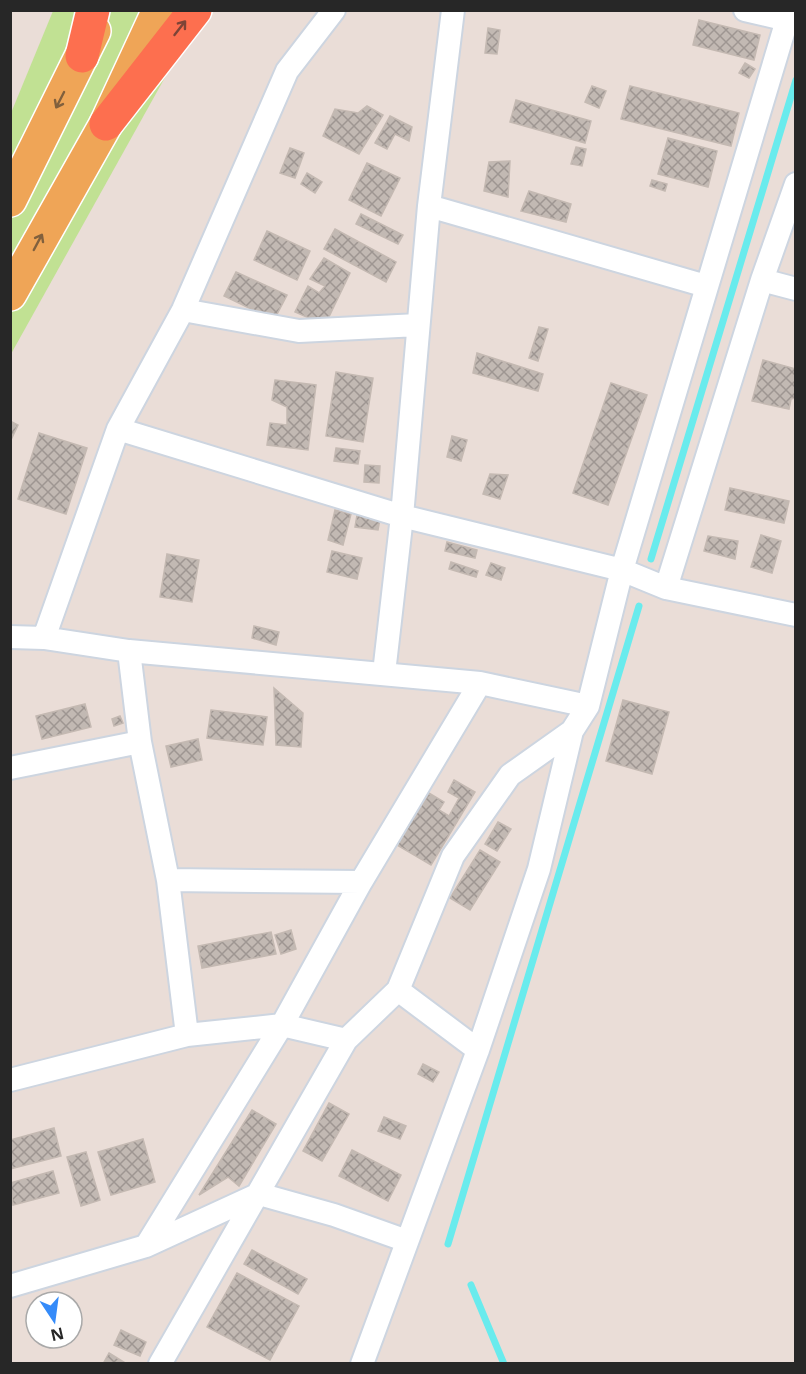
<svg xmlns="http://www.w3.org/2000/svg" width="806" height="1374" viewBox="0 0 806 1374" font-family="'Noto Sans',sans-serif">
<style>
.grass{fill:#c1e193}
.lines{fill:none;stroke-linecap:round;stroke-linejoin:round}
.stream{stroke:#69ebed;stroke-width:7}
.building{fill:url(#building-cross-hatch);stroke:#c4b9b2;stroke-width:1.5}
.street-casing{stroke:#cdd5e0;stroke-width:26}
.primary-casing{stroke:#fff;stroke-width:36}
.highway-casing{stroke:#fff;stroke-width:36}
.street{stroke:#fff;stroke-width:22}
.primary{stroke:#efa557;stroke-width:33}
.highway{stroke:#fd6f4f;stroke-width:33}
.oneway{stroke:#7d4437}
.oneway2{stroke:#81603d}
</style>
<defs>
<pattern id="building-cross-hatch" width="8" height="8" patternUnits="userSpaceOnUse" patternTransform="scale(1.5)"><rect width="8" height="8" fill="#c2b9b3"/><path d="M0 0l8 8M0 8l8-8" fill="none" stroke="#9e9692"/></pattern>
</defs>
<rect width="100%" height="100%" fill="#eaddd7"/>
<!-- grass -->
<path class="grass" d="M53 11H202L11 354V113Z"/>
<g class="lines">
<!-- stream -->
<path class="stream" d="M651 559 796 80
M448 1244 639 606
M471 1285 504 1364"/>
</g>
<!-- building -->
<path class="building" d="M699 20 760 35 754 60 693 45Z
M488 28 500 30 497 54 485 53Z
M745 63 755 69 749 78 739 73Z
M592 86 606 91 599 108 585 102Z
M630 86 739 113 731 146 621 119Z
M516 100 591 121 585 143 510 122Z
M367 106 383 115 359 154 323 136 335 109 358 113Z
M390 116 412 127 409 141 395 134 387 149 375 143Z
M668 138 717 151 708 187 658 174Z
M576 147 586 149 582 166 571 164Z
M290 148 304 153 295 178 280 173Z
M510 161 508 197 484 191 489 162Z
M367 163 400 178 381 216 349 200Z
M307 173 322 182 315 193 301 184Z
M652 180 667 184 665 191 650 186Z
M529 191 571 204 566 222 521 211Z
M361 214 403 235 398 244 356 224Z
M335 229 396 262 386 282 324 249Z
M267 231 310 251 297 280 254 260Z
M324 258 350 273 325 325 295 312 308 286 319 293 325 286 310 279Z
M236 272 287 295 274 320 224 296Z
M539 327 548 329 538 361 529 358Z
M477 353 543 374 538 391 473 373Z
M763 360 796 369V398L791 399 789 409 752 401Z
M336 372 373 378 363 442 326 436Z
M275 380 316 385 308 450 267 445 270 423 287 425V407L272 400Z
M611 383 647 395 608 505 573 493Z
M10 421 18 425 10 442Z
M39 433 87 448 66 514 18 499Z
M452 436 467 440 461 461 447 457Z
M336 448 360 451 358 464 334 461Z
M365 465 380 466 379 483 364 482Z
M490 474 508 475 500 499 483 494Z
M730 488 789 501 784 523 725 510Z
M335 510 351 514 343 545 328 540Z
M357 515 380 519 378 530 355 527Z
M761 535 781 541 772 573 751 567Z
M708 536 738 541 735 559 704 551Z
M447 542 477 550 475 558 445 551Z
M332 551 362 558 357 579 327 572Z
M167 554 199 560 192 602 160 597Z
M451 562 478 571 476 577 449 569Z
M491 563 505 568 501 580 486 575Z
M254 626 279 632 276 645 252 638Z
M274 688 303 713 301 747 276 745Z
M623 700 669 712 652 774 606 761Z
M85 704 91 727 42 739 36 716Z
M211 710 267 717 263 745 207 738Z
M120 716 123 723 114 726 112 719Z
M198 739 202 760 171 767 166 746Z
M454 780 475 792 431 865 397 845 429 793 444 802 439 810 449 816 459 798 448 792Z
M498 822 511 829 497 851 485 844Z
M480 850 500 862 470 910 450 898Z
M291 930 296 949 281 954 275 935Z
M271 932 276 954 202 968 198 946Z
M423 1064 439 1072 433 1082 418 1074Z
M329 1103 349 1114 322 1161 303 1151Z
M252 1110 276 1124 239 1186 228 1177 199 1195Z
M384 1117 406 1126 400 1139 378 1131Z
M54 1128 61 1156 10 1169V1140Z
M143 1139 155 1182 111 1195 98 1152Z
M352 1150 401 1175 388 1201 339 1176Z
M86 1152 100 1200 81 1206 67 1157Z
M53 1171 59 1193 13 1205 10 1183Z
M252 1250 307 1279 298 1294 244 1264Z
M237 1273 299 1306 270 1360 207 1327Z
M121 1330 146 1342 140 1356 114 1345Z
M109 1353 127 1364H103Z"/>
<g class="lines">
<!-- street casing -->
<g class="street-casing">
<path id="street" d="M745 10 796 22
M429 206 706 286
M762 280 796 289
M183 310 299 331 418 325
M118 429 402 516 622 570 666 588 796 615
M666 588 762 280 796 184
M10 637 44 638 129 651 480 683 588 706
M44 638 118 429 183 310 287 71 334 10
M129 651 140 742 168 880 187 1035
M384 673 402 516 429 206 453 10
M10 768 140 742
M168 880 361 882
M398 990 478 1050
M10 1080 187 1035 282 1025 346 1040
M146 1246 282 1025 361 882 480 683
M10 1286 146 1246 259 1194 334 1215 407 1241
M160 1364 346 1040 398 990 453 856 510 775 572 731
M362 1364 478 1050 539 869 572 731 588 706 622 570 790 10"/>
</g>
<!-- primary casing -->
<g class="primary-casing">
<path id="primary" d="M10 200 94 31
M10 294 106 124 159 10"/>
</g>
<!-- highway casing -->
<g class="highway-casing">
<path id="highway" d="M82 56 93 10
M106 124 195 10"/>
</g>
<!-- street -->
<use href="#street" class="street"/>
<!-- primary -->
<use href="#primary" class="primary"/>
<!-- highway -->
<use href="#highway" class="highway"/>
</g>
<!-- one-way arrows -->
<defs><path id="oneway-shaft" d="M-6 0H5M1.5-3L5.5 0L1.5 3" fill="none" stroke-width="1.6" stroke-linecap="round" stroke-linejoin="round" transform="scale(1.5)"/></defs>
<use class="oneway" href="#oneway-shaft" transform="translate(180 28) rotate(-52)"/>
<g class="oneway2">
<use href="#oneway-shaft" transform="translate(60 100) rotate(117)"/>
<use href="#oneway-shaft" transform="translate(38 242) rotate(-62)"/>
</g>
<!-- border -->
<rect width="806" height="1374" fill="none" stroke="#272727" stroke-width="24"/>
<!-- north arrow -->
<g transform="translate(54 1320) rotate(167)"><circle r="28" fill="#ffffff" stroke="#a9a9a9" stroke-width="1.5"/>
<path d="M0-4.5L10 22L0 15L-10 22Z" fill="#358bf9"/>
<text y="-9" font-size="16" font-weight="bold" text-anchor="middle" fill="#272727">N</text>
</g>
</svg>
